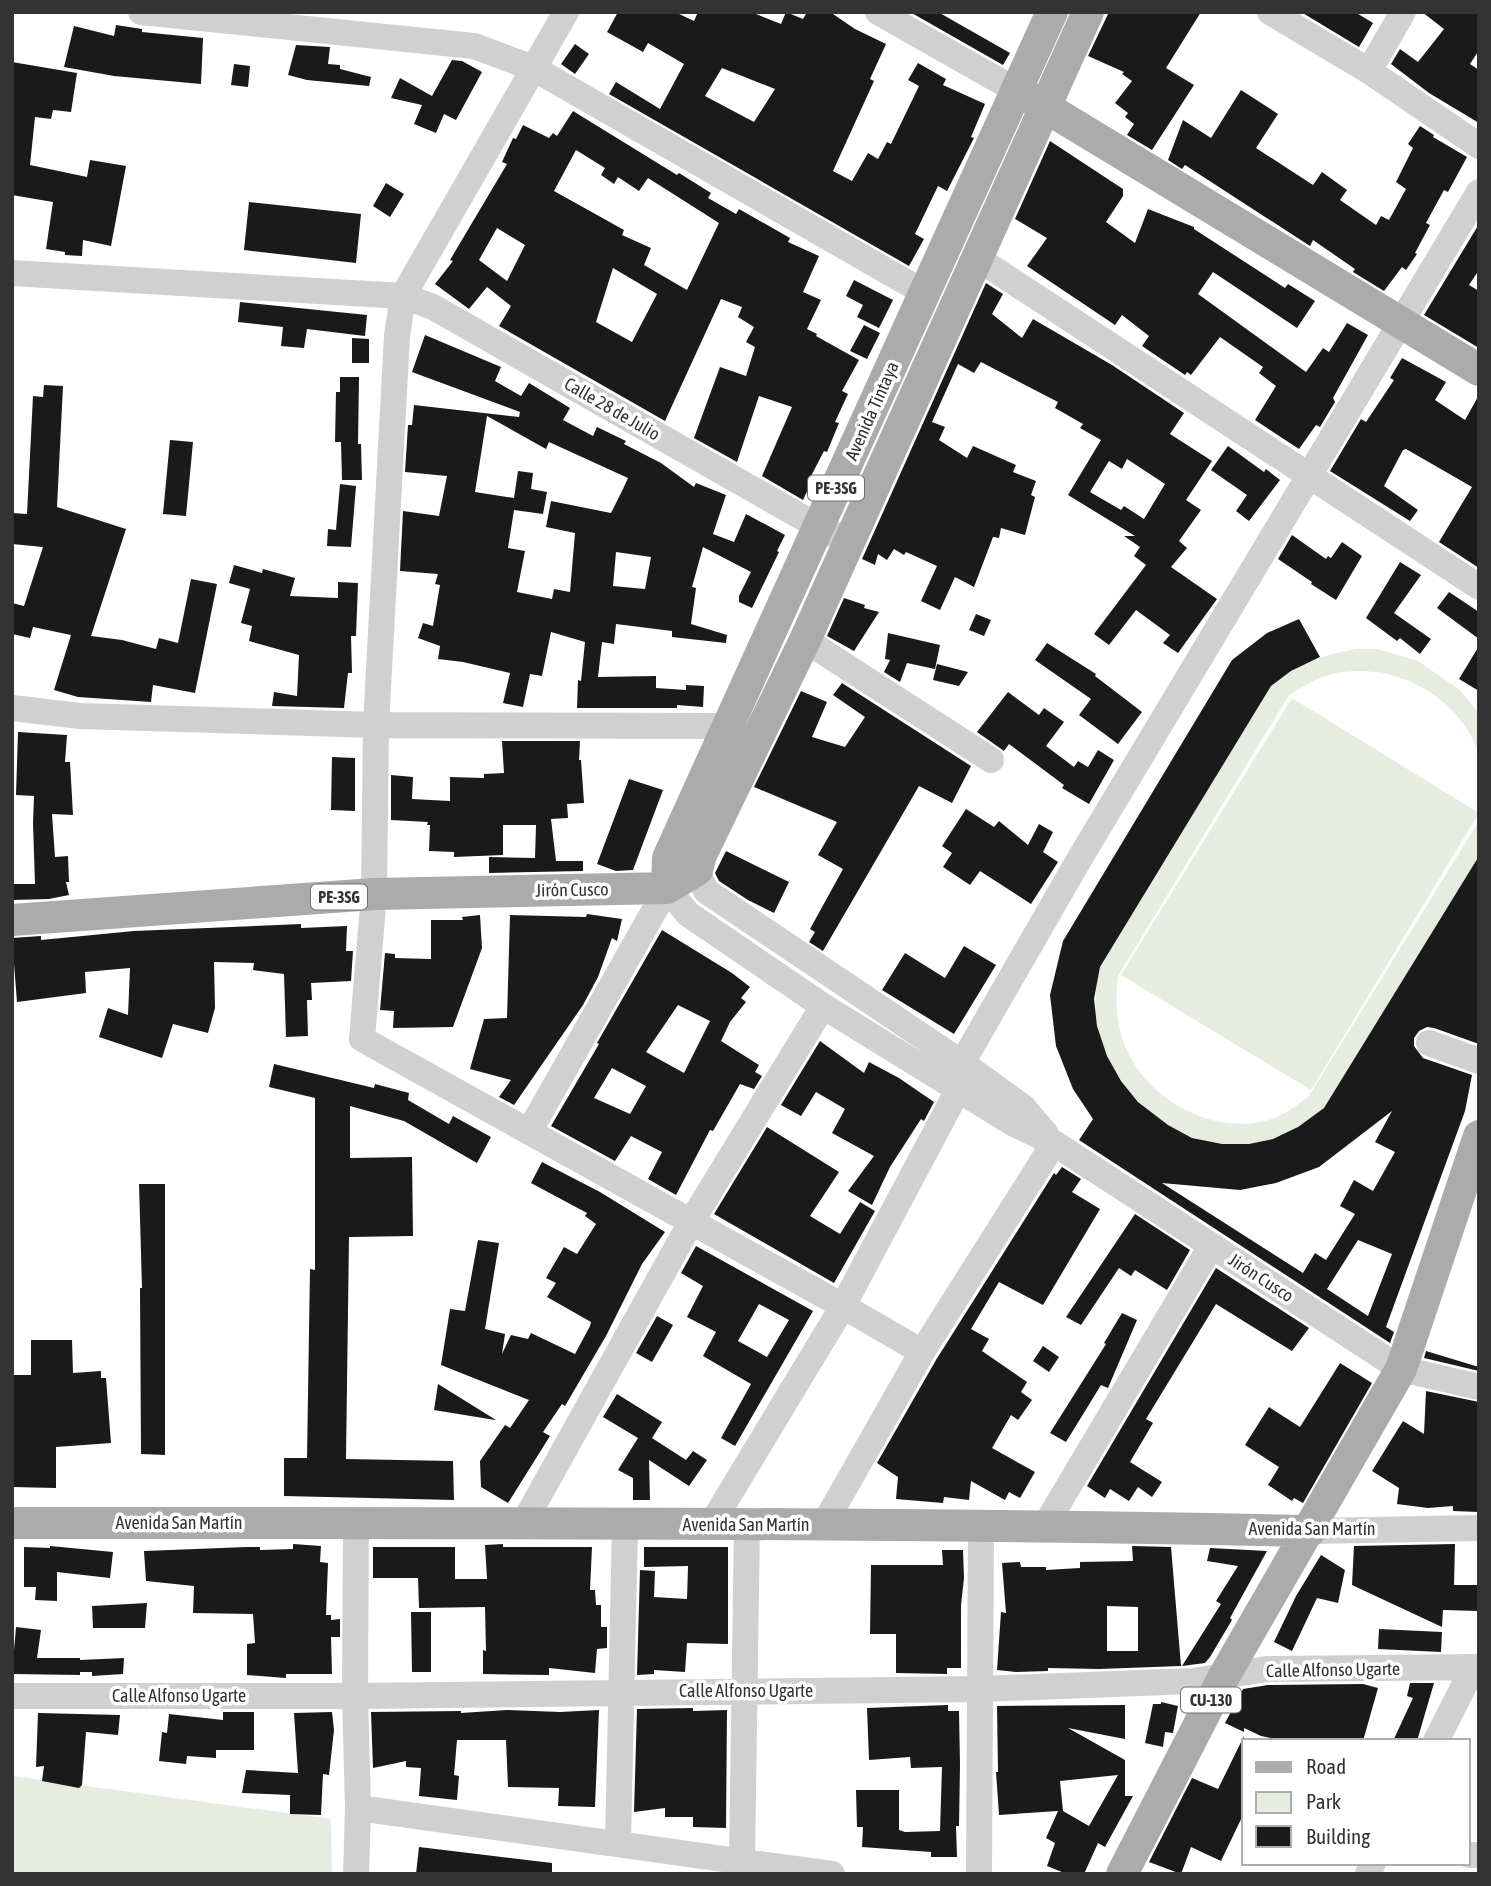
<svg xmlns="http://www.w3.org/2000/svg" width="1491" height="1886" viewBox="0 0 1491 1886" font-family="'Asap Condensed',sans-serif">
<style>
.green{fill:#e6ecdf}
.building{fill:#1a1a1a;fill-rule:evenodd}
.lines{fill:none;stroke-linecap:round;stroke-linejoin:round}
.minor{stroke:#d0d0d0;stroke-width:26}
.major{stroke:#ababab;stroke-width:32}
.labels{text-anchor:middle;stroke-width:7;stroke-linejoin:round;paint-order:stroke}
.shield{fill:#fff;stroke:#707070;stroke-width:2}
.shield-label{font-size:16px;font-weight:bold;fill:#333}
.street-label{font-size:18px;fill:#333;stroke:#fff}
</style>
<rect width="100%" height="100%" fill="#fff"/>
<!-- green -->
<path class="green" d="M1356 649H1377L1418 661 1460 690 1479 714V753C1458 695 1393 660 1333 674 1318 677 1303 687 1289 695L1118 976C1115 999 1116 1024 1125 1046 1147 1101 1215 1137 1272 1119 1286 1114 1297 1105 1309 1096L1479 821V856L1324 1108C1309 1120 1293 1132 1274 1139 1197 1167 1112 1101 1097 1025 1093 1005 1096 987 1100 967L1271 686C1298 665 1322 655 1356 649Z
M1292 698 1479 813 1311 1090 1121 975Z
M12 1776 331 1819 332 1874H12Z"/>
<!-- building -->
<path class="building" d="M618 12H675L694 21 698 12H751L781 24 786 12 803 19 807 12H830L855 29 886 44 870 79 874 81 833 171 852 181 868 153 878 159 887 142 891 144 919 86 908 80 918 63 946 79 943 85 985 104 971 137 974 138 947 191 938 186 915 234 924 239 909 266 609 94 616 82 660 109 684 64 648 43 643 52 607 32ZM722 68 775 89 754 122 705 96Z
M910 12H938L1010 53 1003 65Z
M1109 12H1201L1166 68 1194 85 1152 150 1127 135 1134 124 1125 117 1128 113 1115 103 1132 81 1122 74 1124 72 1088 56Z
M1301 12H1355L1373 23 1359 47Z
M1422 12H1479V50L1470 64 1479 70V123L1429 93 1391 64 1400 49 1418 62 1444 29Z
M116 25 142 29V32L203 38 201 84 114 76 64 67 74 26 114 36Z
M575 44 589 54 575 74 561 64Z
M296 45 330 47 328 64 340 65V69L371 77 369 86 307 80 288 75Z
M452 60 462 61 482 72 456 120 444 114 436 133 414 124 422 105 391 98 400 78 432 96Z
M12 62 77 73 71 112 53 110 51 119 35 117 30 165 87 177 90 160 126 166 111 246 83 240 82 256 65 255V252L46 249 53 202 12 195Z
M234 64 250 66 248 87 231 85Z
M1241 90 1278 114 1256 148 1313 185 1322 172 1347 190 1340 200 1376 225 1381 216 1389 220 1406 189 1396 182 1413 148 1408 144 1420 126 1434 135 1433 137 1467 157 1448 192 1444 190 1426 223 1430 225 1415 253 1417 254 1406 270 1402 267 1384 291 1353 272 1355 269 1313 240 1310 246 1185 165 1182 169 1168 160 1183 120 1211 138Z
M573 111 677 175 679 173 711 193 708 198 736 214 739 209 790 238 788 242 819 256 803 292 821 300 807 329 817 334 816 336 859 360 842 391 848 394 835 422 839 423 827 452 824 451 810 478 813 479 803 500 762 476 792 407 759 396 737 462 694 438 720 367 746 376 755 347 746 342 754 327 738 317 742 307 721 299 665 421 499 326 511 306 487 287 469 309 435 284 453 261 450 260 507 164 502 162 513 138 516 139 523 125 549 138 553 133 557 136ZM576 150 605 168 601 175 614 184 618 177 639 191 648 178 719 223 687 290 644 265 651 248 622 235 624 230 554 191ZM497 228 525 245 507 281 479 260ZM613 268 657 294 632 342 596 322Z
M1050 141 1123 189V196L1106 222 1135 243 1148 209 1194 227V229L1285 288 1288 284 1315 301 1297 328 1213 272 1198 294 1306 372 1323 348 1329 352 1347 323 1368 335 1333 398 1335 402 1320 427 1316 425 1299 449 1255 420 1276 386 1259 373 1263 367 1220 337 1191 375 1187 372 1185 375 1142 346 1149 336 1122 315 1115 325 1027 266 1047 238 1015 219Z
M386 183 404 194 390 217 373 206Z
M249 202 361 214 356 263 244 250Z
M1479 224V270L1469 285 1479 291V348L1424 315Z
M854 280 893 300 879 328 857 317 863 305 846 296Z
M986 283 1003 294 992 314 1022 338 1033 319 1112 365 1184 413 1170 434 1212 461 1186 500 1201 510 1179 541 1187 548 1171 567 1217 599 1178 653 1163 643 1170 635 1136 610 1109 645 1094 634 1146 565 1134 556 1140 547 1124 536H1135L1068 495 1101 440 1080 428 1083 424 1055 408 1058 402 981 362 974 373 958 364 932 422 945 427 939 440 967 458 973 446 1016 465 1013 472 1036 481 1031 495 1035 497 1025 535 1001 528 999 538 993 537 974 587 955 577 940 610 921 601 937 566 906 552 904 555 894 549 887 560 878 554 875 565 862 559ZM1127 459 1165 484 1144 519 1124 506 1121 510 1090 492 1109 461 1122 469Z
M240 302 367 315 365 336 307 329 304 348 281 346 283 327 238 322Z
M864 325 880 333 867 359 850 351Z
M425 335 501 367 495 381 521 396 529 383 570 408 563 420 593 436 597 427 626 441 624 444 661 463 694 487 696 483 726 495 713 534 734 542 746 514 785 535 777 551 779 552 752 608 739 602V596L751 572 703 547 692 587 696 588 691 624 727 635 726 643 672 637V631L616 624 614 644 602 642 598 677 656 676V688L686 690V685L704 686 703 707 677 705V708H577L578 680 581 681 585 642 551 632 542 676 530 674 523 707 503 703 510 673 463 662 438 659 440 646 418 638 423 623 433 626 440 585 435 584 438 574 400 571 403 511 439 516 447 476 405 472 408 425H412L414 405 519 417 520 412 412 372ZM487 416 546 449 549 442 628 478 623 489 625 490 623 489 611 513 551 501 546 527 575 533 570 592 554 589 552 599 517 592 525 551 508 548 514 510 543 514 547 492 531 489 533 473 518 471 514 498 475 492ZM616 552 651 557 645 589 613 586Z
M352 338 369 339V363H352Z
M1402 358 1446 382 1435 400 1465 420 1479 395V568L1439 542 1472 487 1406 449 1403 450 1384 486 1418 510 1410 521 1330 471 1361 419 1366 422 1394 380 1390 378Z
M340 377H359L358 444H361L362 480H342L341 442H335L336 392H340Z
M44 385 63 386 57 507 126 529 91 636 122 640 156 649 159 638 178 643 191 579 217 584 195 693 153 685 151 702 78 697 54 690 71 635 33 627 30 638 12 634V603L24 606 43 547 12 544V513L27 514 33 396 43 397Z
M170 440 193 442 186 516 163 514Z
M1228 446 1264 472 1266 469 1280 480 1249 521 1236 511 1247 495 1211 470Z
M340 484 356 486 351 547 327 546 328 529 336 530Z
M1292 535 1326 559 1328 556 1331 558 1342 542 1362 556 1336 600 1311 584 1312 582 1278 559Z
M1400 562 1421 575 1394 613 1431 639 1420 654 1400 638 1397 641 1366 618Z
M234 565 262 573 263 569 295 578 290 596 338 598V582L358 583 356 636H351L352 673H348L344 708 272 706 274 692 297 696 299 655 249 641 252 626 241 623 250 589 229 583Z
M1449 592 1479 612V639L1437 608Z
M844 598 865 605 864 608 879 612 854 651 827 636Z
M976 614 991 620 984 636 969 630Z
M1299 619 1320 657 1291 671 1271 686 1100 967 1094 999 1097 1026 1107 1056 1121 1081 1138 1102 1168 1125 1192 1138 1222 1144H1249L1273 1139 1298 1127 1324 1108 1479 856V1044L1434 1028 1427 1027 1419 1031 1414 1038V1046L1423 1058 1472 1075 1465 1111 1386 1327 1394 1332 1390 1343 1079 1140 1093 1119 1073 1089 1056 1046 1050 995 1063 941 1232 660 1267 633ZM1392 1111 1375 1142 1395 1152 1373 1191 1354 1180 1340 1206 1355 1214 1326 1260 1315 1253 1303 1273 1162 1183 1240 1190 1276 1183 1319 1167ZM1358 1240 1392 1254 1368 1316 1327 1289Z
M888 633 940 645 935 669 907 663 900 682 884 672 890 660 885 659Z
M1047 643 1096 674 1095 676 1142 712 1118 744 1079 715 1091 699 1035 660Z
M1479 646V691L1459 679Z
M937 664 968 672 959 686 933 680Z
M842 683 971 766 952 803 919 786 823 951 809 942 815 932 810 929 843 869 818 855 837 822 754 787 801 691 827 702 812 737 845 747 865 717 833 695Z
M1008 692 1039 715 1044 708 1064 722 1046 746 1074 767 1078 761 1088 767 1098 750 1114 760 1089 804 1062 788 1064 785 1009 744 1004 751 977 732Z
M18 732 67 735 65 762H70L73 815 52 814 55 857 68 856 69 882H66L69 895 49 899 12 900V884H35L33 823 34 796 16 795Z
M502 741H580L579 760H581L584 803 567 804 568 818 551 819 556 861H583V871L489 873V857L535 858 536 825H503V855L454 857V852L429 851 430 825H427L428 822 391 820V775L413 777 412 799 450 801V777L484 778V774L504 773Z
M332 757 355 758V811L331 810Z
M629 779 663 790 633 870 616 871 597 864Z
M966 809 994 827 999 821 1028 845 1039 824 1053 832 1043 852 1058 862 1031 904 980 871 970 885 943 867 952 853 942 846Z
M726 851 789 882 774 913 748 900 719 881 715 873Z
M587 914 622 919 617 941 612 938 598 977 583 1005 514 1105 499 1097 511 1080 470 1069 484 1019 507 1018 510 915 586 917Z
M480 915 482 948 453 1027 393 1028 394 1011 380 1010 385 953 395 954V958L431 959V920H463L462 917Z
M301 924V928L347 926 346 951H353L351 981 311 983 312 1000H307L308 1036 286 1037 284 974 253 970 254 963 214 962 215 1008 208 1033 173 1024 162 1058 99 1037 108 1008 128 1015 130 968 85 972 86 993 17 1002 12 938 41 936V940L134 931Z
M662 930 732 973 750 987 741 998 746 1002 730 1022 721 1041 759 1065 755 1072 762 1076 754 1089 740 1084 713 1131 710 1130 676 1195 648 1179 662 1152 631 1136 615 1161 551 1126 599 1044 597 1043ZM678 1005 710 1021 684 1073 646 1052ZM612 1068 646 1086 630 1114 594 1098Z
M964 946 996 965 954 1034 882 990 905 953 945 978Z
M820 1041 864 1073 869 1062 899 1078 934 1102 924 1121 921 1119 890 1167 872 1205 848 1191 874 1156 832 1133 845 1109 816 1092 801 1116 781 1105Z
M274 1064 374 1088 375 1084 409 1093 408 1100 449 1124 453 1116 491 1137 477 1163 404 1121 350 1106V1158L412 1157 413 1236 349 1237 346 1459 453 1461 454 1500 284 1496V1458H307L310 1269 315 1270V1098L269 1087Z
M767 1127 839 1172 810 1216 840 1234 860 1202 875 1211 834 1283 714 1214Z
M542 1162 600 1192 665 1232 642 1264 606 1336 565 1406 562 1404 543 1432 550 1436 508 1503 481 1487 480 1461 505 1425 510 1428 529 1400 441 1365 450 1309 465 1311 478 1240 499 1243 485 1329 505 1334 502 1354 511 1335 528 1339 531 1333 575 1354 590 1326 591 1322 547 1297 556 1283 546 1278 564 1247 577 1254 596 1224 585 1216 587 1213 531 1183Z
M1062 1167 1081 1179 1072 1192 1100 1209 1043 1305 999 1282 971 1329 989 1339 982 1351 1027 1382 1021 1392 1032 1400 1018 1420 1011 1415 992 1448 1035 1472 1020 1498 1009 1492 1005 1500 971 1481 969 1500 944 1497 943 1503 896 1499 898 1477 877 1463 936 1360 1054 1173 1056 1175Z
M139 1184H165V1455L141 1454 140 1288H142Z
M1135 1214 1190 1250 1167 1290 1135 1270 1131 1276 1119 1268 1081 1325 1066 1317Z
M696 1246 813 1311 735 1446 721 1438 751 1384 703 1356 716 1332 687 1317 703 1286 681 1273ZM759 1304 789 1320 767 1357 738 1341Z
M1216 1268 1309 1328 1292 1351 1216 1304 1146 1419 1153 1423 1130 1462 1162 1482 1152 1497 1138 1487 1129 1501 1110 1489 1105 1498 1087 1486Z
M1122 1313 1137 1320 1108 1388 1101 1385 1066 1442 1050 1433 1106 1344 1104 1343Z
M657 1316 673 1325 652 1362 636 1353Z
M31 1340H72L73 1373 101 1371V1378H106L111 1443 56 1447V1488L12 1487V1375H31Z
M1043 1346 1059 1357 1049 1372 1033 1361Z
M1426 1351 1479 1367V1371L1424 1358Z
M1340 1363 1372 1383 1303 1503 1294 1498 1292 1501 1268 1485 1279 1467 1245 1445 1269 1407 1300 1427Z
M438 1384 496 1420H495L434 1410Z
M1426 1391 1479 1402V1512L1453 1511V1506L1428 1508 1397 1504 1399 1488 1372 1471 1403 1421 1424 1434Z
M617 1394 662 1422 652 1438 686 1460 693 1451 707 1460 689 1486 649 1460 650 1500H633V1478L618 1470 638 1438 603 1417Z
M293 1544 321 1546 320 1562 328 1563 326 1615H331V1620L340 1619V1637H331L332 1674H286V1678L247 1675V1644L255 1643 253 1614 193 1613 194 1586 146 1581 144 1551 247 1547H260V1550L293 1549Z
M503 1544V1547H592L590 1590H595L596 1605H601V1627H607V1648L597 1649 595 1673 549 1668V1675L483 1674V1650L486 1651 485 1607 419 1608 418 1578H373V1547H455V1579H487L485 1545Z
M1455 1544 1454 1585H1479V1611L1443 1610 1442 1627 1352 1585 1354 1546Z
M50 1546 113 1552 110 1578 57 1572V1601L35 1600 36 1587H24V1547L50 1548Z
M1132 1546 1171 1547 1181 1666 1099 1669 1048 1668V1671L1016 1672 997 1670 1001 1612 1006 1613 1002 1563 1020 1562 1021 1567H1046V1570L1080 1568V1562L1133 1561ZM1107 1606 1138 1607V1651H1107Z
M644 1547H728V1644L687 1643 685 1672 654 1670V1674L637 1675 640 1570 655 1571 654 1597 687 1599 688 1566 644 1567Z
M1210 1548 1267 1551 1230 1618 1232 1620 1210 1657 1205 1663 1182 1666 1221 1604 1216 1601 1238 1566 1207 1561Z
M942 1550H963L964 1578 961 1605V1668H947V1674L896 1673V1634H870L871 1565H943Z
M1321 1555 1345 1570 1338 1603 1317 1598 1292 1651 1274 1642 1296 1596Z
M147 1603 145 1628H93L92 1606Z
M411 1612H431V1672H412Z
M16 1627 41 1630 37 1658H80V1660L124 1658 123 1674 92 1676V1672H80V1675L12 1674Z
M1379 1629 1442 1632 1441 1652 1378 1649Z
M1410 1683H1434L1417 1741H1393L1413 1698 1407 1696Z
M1363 1684 1378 1688 1363 1741H1286L1261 1736 1244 1728V1732L1225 1723 1243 1689 1268 1685Z
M1161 1702 1178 1706 1173 1733 1165 1732 1163 1747 1145 1743 1153 1704H1161Z
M948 1705V1711H959L960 1765 959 1826H956L957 1857H931V1852L862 1847 863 1827H857L856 1790H899V1830L905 1832 940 1831 942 1767 911 1768 910 1757 869 1760 867 1708Z
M1125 1705V1739L1068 1728 1125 1760V1796H1133L1105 1847 1098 1843 1084 1874H1067L1047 1866 1055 1843 1046 1838 1058 1811 999 1815 996 1772H998L997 1706ZM1118 1775 1089 1826 1063 1811 1060 1781Z
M693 1708V1711L727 1710 726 1828 693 1827V1817H665V1808L634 1812 637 1709Z
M507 1710 560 1712 599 1710 595 1807 558 1806 559 1788 508 1787 506 1740H457L454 1775 459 1776 457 1800 419 1796 421 1768 406 1767V1761L373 1768 371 1712 461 1711V1713Z
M223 1712H254V1750H216V1758L187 1756 186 1764 159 1761 162 1732 167 1733 169 1714 223 1720Z
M332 1712 334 1730 329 1775 323 1774 321 1815 290 1814V1795L242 1793 246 1770 298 1773 294 1713Z
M38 1713 120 1715 118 1735 86 1732 82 1785 79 1788 42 1781 44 1766 36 1767Z
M1244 1736V1813L1221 1861 1191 1847 1181 1874 1149 1862 1192 1778 1218 1789Z
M419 1847 552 1863V1874H416Z"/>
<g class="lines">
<!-- minor -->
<path class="minor" d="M141 12 474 46 533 68 925 293
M566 12 403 296 397 336 376 725 374 894 362 1039 843 1306 922 1352
M878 12 1017 91
M1270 12 1369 71 1479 146
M1369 71 1403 12
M977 258 1479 587
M12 273 403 296 433 307 819 527 849 542
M805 640 991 760
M12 708 80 716 376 725 727 726
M697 870 706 891 962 1063 1023 1107 1046 1134
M1429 1043 1479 1061
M962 1063 1080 858 1479 192
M529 1132 667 888 688 914 823 1006 1014 1124 1054 1143 1401 1369 1479 1387
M712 1523 843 1306 958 1090
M523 1524 691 1222 823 1006
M823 1526 922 1352 1054 1143
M1045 1526 1211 1246
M1310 1531 1479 1528
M12 1696H355L981 1689 1193 1681 1267 1669 1479 1667
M1436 1741 1473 1668
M358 1808 832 1874
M618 1842 625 1525
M1469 1855H1479
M742 1861 747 1523
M356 1874 358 1808 355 1696 356 1523
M979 1874 981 1527
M1368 1874 1373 1863"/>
<!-- major -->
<path class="major" d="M1027 96 1479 370
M667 888 668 858 1052 12
M12 920 374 894 667 888 697 870 701 855 805 640 1088 12
M12 1523C445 1523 877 1522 1310 1531
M1122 1874 1223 1678 1401 1369 1479 1136"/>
</g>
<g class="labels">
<!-- shield labels -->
<g class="shield">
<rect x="808" y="475.5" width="56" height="25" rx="5"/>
<rect x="311" y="884.5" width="56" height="25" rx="5"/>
<rect x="1181" y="1687.5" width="60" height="25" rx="5"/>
</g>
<g class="shield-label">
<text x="836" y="494">PE-3SG</text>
<text x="339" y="903">PE-3SG</text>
<text x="1211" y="1706">CU-130</text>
</g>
<!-- street labels -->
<g class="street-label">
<text transform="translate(612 409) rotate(30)" y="6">Calle 28 de Julio</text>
<text transform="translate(872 411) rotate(-66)" y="6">Avenida Tintaya</text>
<text transform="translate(572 890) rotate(-1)" y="6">Jirón Cusco</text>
<text transform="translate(1261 1278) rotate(33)" y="6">Jirón Cusco</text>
<text x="179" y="1529">Avenida San Martín</text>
<text x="746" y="1531">Avenida San Martín</text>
<text x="1312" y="1535">Avenida San Martín</text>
<text transform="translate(1333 1670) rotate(-1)" y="6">Calle Alfonso Ugarte</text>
<text x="746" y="1697">Calle Alfonso Ugarte</text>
<text x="179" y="1702">Calle Alfonso Ugarte</text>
</g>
</g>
<!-- border -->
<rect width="1491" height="1886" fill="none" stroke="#333333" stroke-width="28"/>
<!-- legend -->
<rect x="1242" y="1739" width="228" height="126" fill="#ffffff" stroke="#adadad" stroke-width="2"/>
<rect x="1256" y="1762" width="35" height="10" fill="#ababab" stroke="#adadad" stroke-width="2"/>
<text x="1306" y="1774" font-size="21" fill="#333333">Road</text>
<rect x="1256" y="1792" width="35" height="21" fill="#e6ecdf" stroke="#adadad" stroke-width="2"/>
<text x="1306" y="1809" font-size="21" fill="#333333">Park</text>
<rect x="1256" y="1826" width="35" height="21" fill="#1a1a1a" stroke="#adadad" stroke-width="2"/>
<text x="1306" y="1844" font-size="21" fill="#333333">Building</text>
</svg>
